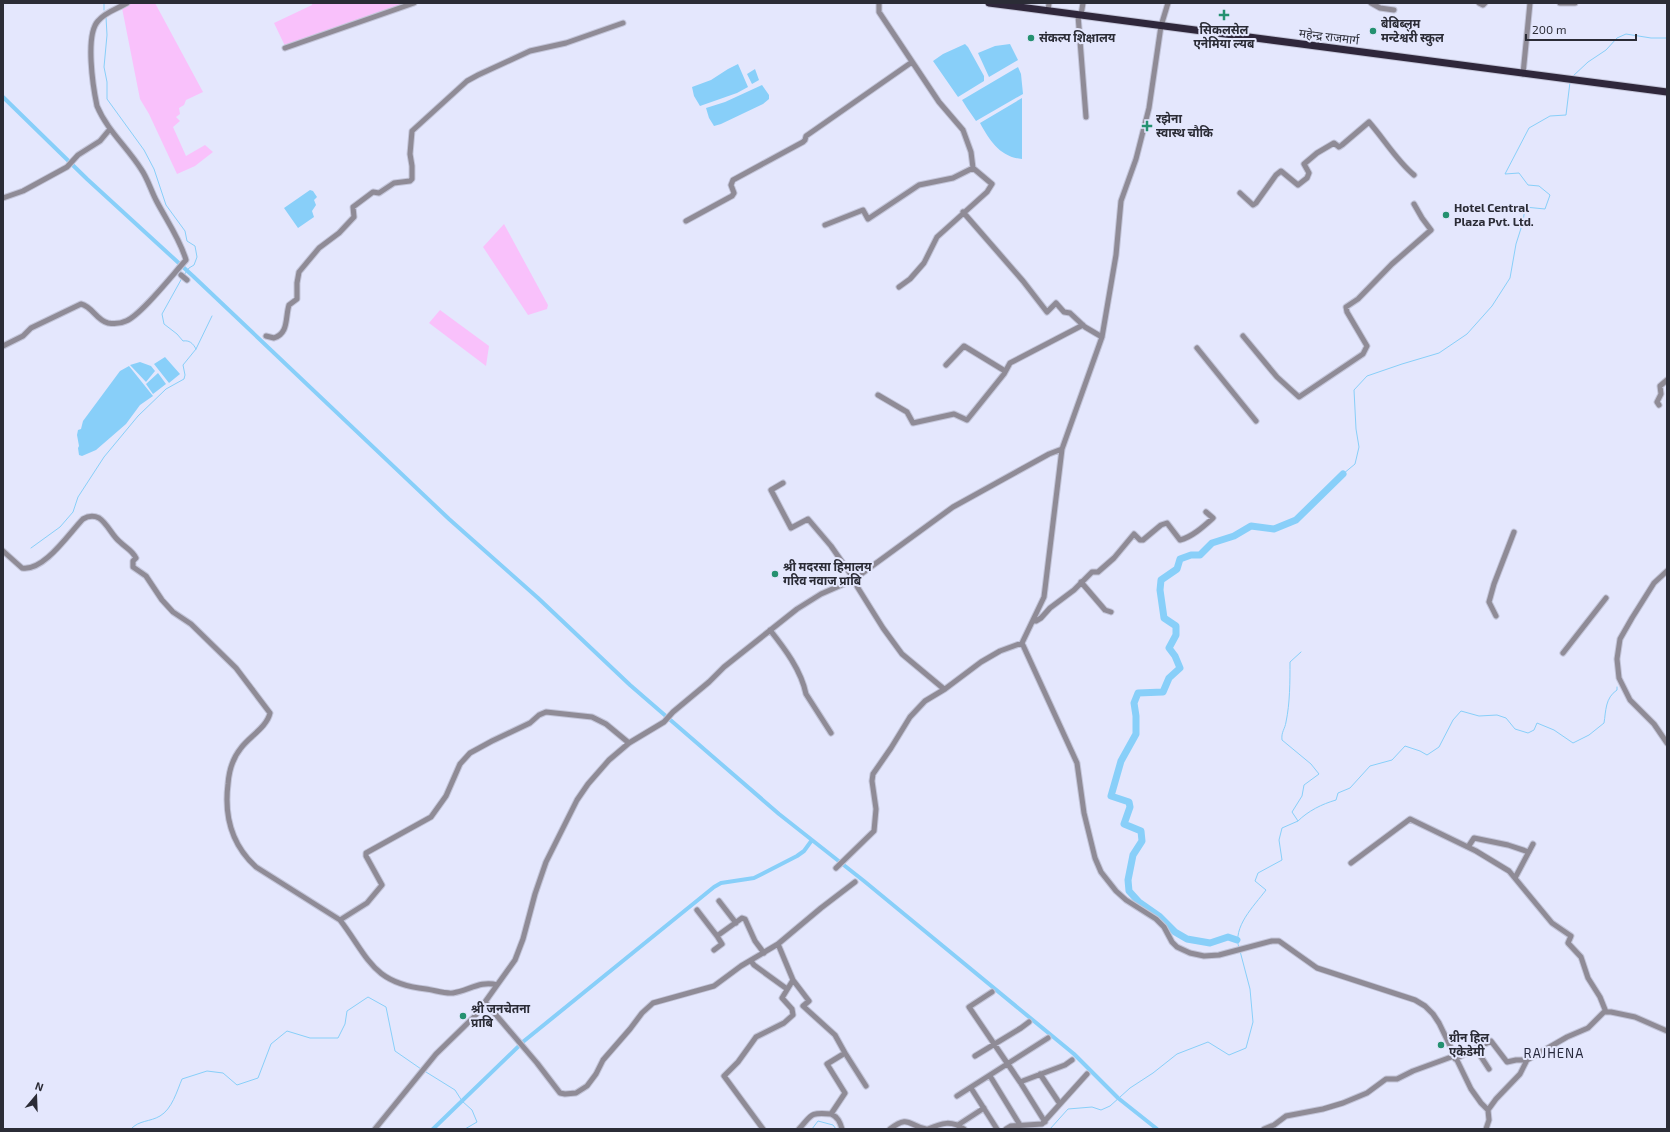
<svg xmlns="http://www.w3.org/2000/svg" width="1670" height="1132" viewBox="0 0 1670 1132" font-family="'Exo 2','Noto Sans Devanagari',sans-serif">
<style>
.green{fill:#f9c1fb}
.water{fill:#88cff9}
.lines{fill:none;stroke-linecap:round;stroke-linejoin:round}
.stream{stroke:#88cff9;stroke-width:1}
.canal{stroke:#88cff9;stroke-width:4}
.river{stroke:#88cff9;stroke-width:7}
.minor-casing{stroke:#c3c5d9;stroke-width:7}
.highway-casing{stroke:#c3c5d9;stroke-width:9}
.minor{stroke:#8f8b96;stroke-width:5}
.highway{stroke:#2f273b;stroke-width:7}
.poi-dot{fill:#249170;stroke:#e4e7fd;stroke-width:1.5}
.labels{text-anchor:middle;stroke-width:4;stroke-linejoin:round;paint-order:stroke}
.poi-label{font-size:12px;font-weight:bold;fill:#2b2c36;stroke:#e4e7fd;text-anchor:start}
.street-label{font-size:12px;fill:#2b2c36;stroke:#e4e7fd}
.neighbourhood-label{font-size:13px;letter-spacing:1px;fill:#26283c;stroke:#e4e7fd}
</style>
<rect width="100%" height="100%" fill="#e4e7fd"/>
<!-- green -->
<path class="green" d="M131 3H155L203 92 186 100 184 105 179 108 180 114 176 117 180 121 173 127 186 156 205 145 213 152 195 166 177 174 149 114 140 99 122 8Z
M312 3H409L285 46 274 23 312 5Z
M504 224 548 305 547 309 528 315 483 247Z
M440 310 489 346 486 366 429 323Z"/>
<!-- water -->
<path class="water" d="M965 44 968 47 984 76V81L958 97 933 61 943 54Z
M1010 44 1018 60 989 77 978 53 995 46Z
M738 64 748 87 737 93 700 106 694 96 692 87 711 80 728 69Z
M1018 67 1021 74 1023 94 976 121 967 108 962 100Z
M755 69 759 80 752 84 747 74Z
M762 85 769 95V99L763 104 721 124 714 126 709 118 706 108 725 102Z
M1022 98V159C1000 157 990 141 980 123Z
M310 190 313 191 317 197 314 200 316 205 312 211 314 217 298 228 284 208Z
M165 357 180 374 169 383 154 364Z
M140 362 151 366 155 371 146 382 130 365Z
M129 366 153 396 140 405 126 424 96 450 82 456 79 455 78 448 79 446 77 435 78 430 81 429 83 421 120 371Z
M158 373 166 384 153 394 146 384Z"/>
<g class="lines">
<!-- stream -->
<path class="stream" d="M104 10V3
M106 17 107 35 104 67 107 82V99L144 150 154 169 166 205 185 231 187 241 195 246 197 257 194 265 189 268 184 275
M1572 77 1588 62 1606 50 1617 38 1626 34 1651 38H1667
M182 278 162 314 164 324 177 334 183 341C189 340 193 343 196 349
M1343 474 1355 464 1359 447 1356 429 1354 390 1367 376 1402 364 1439 353 1467 334 1492 306 1510 278 1516 244 1523 222 1525 207 1545 209 1550 195 1539 186 1528 185 1519 173 1505 174 1529 128 1550 116 1566 115 1570 82
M31 548 60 527 73 512 78 497 104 457 138 416 166 389 184 379 185 375 183 365 196 349 212 316
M1298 821C1308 811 1322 804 1336 800L1338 793 1350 788 1370 766 1392 760 1405 746 1420 751 1427 755 1439 747 1453 720 1461 711 1479 716 1497 715 1506 718 1515 729 1528 733 1534 730 1537 723 1554 730 1573 743 1589 735 1604 723C1606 711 1605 698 1617 690V687
M1239 948C1232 927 1254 906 1266 890L1255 881 1258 873 1282 860 1279 840 1282 828 1298 821 1292 812 1302 796 1304 785 1319 774 1311 764 1282 740C1281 732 1285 729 1286 722 1290 703 1290 682 1290 662L1301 652
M426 1072 455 1090 462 1101 472 1110 477 1122 465 1129
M131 1129C139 1120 150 1122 160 1116 172 1109 177 1091 182 1079L207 1071 223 1073 237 1085 258 1078 271 1044 287 1031 310 1038H338L345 1024 347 1011 368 997 386 1007 395 1051 421 1069
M812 1129 818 1121 833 1125 836 1129
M1050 1129 1068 1109 1092 1107 1101 1110 1110 1106 1130 1088 1153 1073 1177 1054 1208 1042 1229 1055 1246 1048 1253 1022 1250 989 1240 951"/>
<!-- canal -->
<path class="canal" d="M3 97 87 179 194 277 449 519 538 598 630 685 779 814 864 881 1074 1054 1118 1098 1157 1129
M433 1129 524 1041 714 887 721 883 754 878 797 856 804 851 812 840"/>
<!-- river -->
<path class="river" d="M1237 940 1228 937 1210 943 1187 939 1175 932 1159 916 1139 902 1129 891 1128 880 1133 855 1142 841 1141 831 1124 824 1130 807 1129 802 1111 796 1121 761 1136 734V716L1134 703 1138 693 1163 692 1169 678 1180 668 1175 656 1169 648 1176 635V626L1164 618 1160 590 1161 580 1177 569 1180 559 1191 555H1200L1212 543 1234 536 1251 526 1274 529 1296 520 1343 474"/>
<!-- minor casing -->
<g class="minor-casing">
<path id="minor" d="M879 3V12L939 102 963 130 971 152 973 168 992 184 987 192 937 237 924 263 910 279 899 287
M1371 3 1380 8 1394 10
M1479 3 1483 5 1485 3
M1560 3H1575
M1048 11 1049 3
M1078 15 1086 117
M1081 15 1083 3
M285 48 414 3
M1523 74 1530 3
M1240 193 1253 205 1256 203 1276 175 1281 171 1298 185 1307 178 1309 173 1304 164 1317 153 1334 143 1339 147 1342 145 1369 122C1384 139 1397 161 1414 175
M3 198 23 191 67 167 78 155 100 141 110 129
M963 212 1023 281 1047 312 1056 303 1064 312 1070 313 1085 327 1102 337
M686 221 732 196 734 193 731 185 733 180 803 142 805 140 806 136 912 62
M825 225 863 210 868 219 919 185 953 178 973 168
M181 275 187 280
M266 336 274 338C289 333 285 318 289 305L297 299V283L299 272 319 248 339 233 354 217 353 207 373 192 379 193 394 183 410 181 412 179V166L410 154 412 131 467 81 478 75 530 51 566 43 623 23
M1243 336 1277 377 1299 397 1363 354 1367 346 1347 312 1346 307 1358 299 1392 264 1431 230 1422 218 1414 204
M3 346 23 336 31 328 81 304C93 307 96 320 108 323 114 324 120 324 126 321 141 315 173 274 186 260 180 239 167 221 157 202 151 191 148 179 141 169 127 147 107 130 97 106 93 87 85 35 98 21 105 12 117 9 127 3
M1197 348 1256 421
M946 365 964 346 1005 371
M878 395 907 412 913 423 954 414 967 420 1004 374 1010 363 1083 325
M1659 405 1657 402 1661 394 1660 386 1667 380
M1062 449 1044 597 1022 643 1077 763 1084 813 1095 858 1101 872 1116 891 1126 900 1156 919 1164 927 1172 942 1177 947 1190 953 1204 956 1219 955 1272 941H1279L1317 968 1415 1000 1425 1006 1433 1014 1439 1023 1471 1089 1481 1103 1488 1110
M783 483 771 490 791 528 808 519 831 546 854 579
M3 551 22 568C44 572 70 532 83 519 88 516 93 515 99 518 108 524 112 536 120 542 126 548 132 550 136 558L133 561V567L146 576 162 600 173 612 191 624 236 668 270 713C267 727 249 737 241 748 232 759 229 770 228 784 224 816 232 845 256 867L340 920
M1667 571 1654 583 1632 618 1620 639 1617 659 1619 678 1630 700 1654 724 1667 743
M853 580 883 628 902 654 944 689
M1081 582 1105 610 1111 612
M1496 616 1489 602 1494 584 1514 532
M1034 621H1036L1041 618 1050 608 1074 590 1092 572H1098L1114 558 1134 534 1140 540H1143L1161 525 1167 523 1180 540C1192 537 1203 527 1213 518L1206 512
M770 630C785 649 801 670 806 694L831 733
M1563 653 1606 598
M1468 847 1474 838 1508 845 1529 852
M1351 863 1410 819 1476 851 1509 871 1552 923 1571 936 1568 943 1581 957 1588 978 1600 997 1606 1012
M836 868 874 831 876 809 872 781 873 774 891 748 910 717 925 701 945 689 981 662 1000 651 1022 643
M1515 878 1533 844
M719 901 736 923
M697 910 717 936 742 918 745 919 755 941 764 953
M714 950 722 944 717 936
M751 961 754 965 787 989
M793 980 809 1001 803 1006 835 1035 845 1053 827 1064 845 1093 831 1114C809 1112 812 1115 799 1129
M497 985C481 980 468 991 453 993 445 994 434 990 426 989 372 983 369 958 340 920L367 903 382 885 366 856V853L431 817 446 796 460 764 470 753 492 741 530 723 539 715 546 712 592 717 606 724 629 743
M992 992 969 1007 1020 1082 1045 1122
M485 1002 537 1063 560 1093 565 1094 576 1093 587 1086 596 1074 603 1060 630 1029 642 1013 653 1003 714 986 741 966 778 944 821 908 855 882
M1476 1049 1489 1069
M845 1053 866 1086
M975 1056 1021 1028 1029 1022
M1455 1059 1491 1041 1507 1062 1516 1060H1527
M1040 1074 1060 1104
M990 1076 1020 1125
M1020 1082 1065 1065 1072 1060
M971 1088 997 1129
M957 1096 1048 1038
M831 1114C838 1117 840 1122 842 1129
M958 1125 984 1108
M375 1129 436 1054 475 1016 515 960 523 939 535 894 546 862 577 800 588 784 609 760 629 743 664 722 673 712 709 682 724 667 797 609 821 594 853 580 953 507 1049 454 1062 449 1102 337 1116 255 1121 201 1136 159 1149 108 1161 26 1168 3
M763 1129 724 1076 738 1062 756 1037 784 1023 793 1015 792 1009 782 998 793 980 778 944
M890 1129C909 1114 909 1126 926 1129
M928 1129C942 1123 951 1120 964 1129
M1006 1129 1011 1126 1042 1124 1087 1074
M1264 1129 1274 1125 1286 1116 1323 1109 1343 1103 1367 1093 1386 1079H1397L1413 1071 1454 1056
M1486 1129 1489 1120 1488 1110 1496 1099 1520 1074 1527 1060 1567 1037 1588 1028 1604 1012H1611L1635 1017 1667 1031"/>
</g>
<!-- highway casing -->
<g class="highway-casing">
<path id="highway" d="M989 3 1667 92"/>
</g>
<!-- minor -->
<use href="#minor" class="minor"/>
<!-- highway -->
<use href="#highway" class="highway"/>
</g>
<!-- markers -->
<g class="poi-dot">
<path d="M1222 9h4v4h4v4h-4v4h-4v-4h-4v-4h4z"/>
<circle cx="1373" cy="31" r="4"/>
<circle cx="1031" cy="38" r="4"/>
<path d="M1145 120h4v4h4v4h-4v4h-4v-4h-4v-4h4z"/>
<circle cx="1446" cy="215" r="4"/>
<circle cx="775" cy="574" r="4"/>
<circle cx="463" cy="1016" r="4"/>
<circle cx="1441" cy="1045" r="4"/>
</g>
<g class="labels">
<!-- poi labels -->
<g class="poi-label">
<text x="1381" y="28">बेबिब्लुम<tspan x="1381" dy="14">मन्टेश्वरी स्कुल</tspan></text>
<text x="1224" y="34" text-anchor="middle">सिकलसेल<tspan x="1224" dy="14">एनेमिया ल्यब</tspan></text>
<text x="1039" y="42">संकल्प शिक्षालय</text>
<text x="1156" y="123">रझेना<tspan x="1156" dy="14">स्वास्थ चौकि</tspan></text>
<text x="1454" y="212">Hotel Central<tspan x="1454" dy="14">Plaza Pvt. Ltd.</tspan></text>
<text x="783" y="571">श्री मदरसा हिमालय<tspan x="783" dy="14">गरिव नवाज प्राबि</tspan></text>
<text x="471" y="1013">श्री जनचेतना<tspan x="471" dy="14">प्राबि</tspan></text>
<text x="1449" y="1042">ग्रीन हिल<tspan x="1449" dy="14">एकेडेमी</tspan></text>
</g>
<!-- street labels -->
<g class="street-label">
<text transform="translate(1329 37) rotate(7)" y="4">महेन्द्र राजमार्ग</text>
</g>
<!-- neighbourhood labels -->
<g class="neighbourhood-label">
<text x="1554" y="1058">RAJHENA</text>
</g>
</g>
<!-- border -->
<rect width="1670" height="1132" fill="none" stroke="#2b2c36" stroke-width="8"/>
<!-- north arrow -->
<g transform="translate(36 1096) rotate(19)" stroke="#e4e7fd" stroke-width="3" paint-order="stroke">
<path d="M0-3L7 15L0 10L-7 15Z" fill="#2b2c36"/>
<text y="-6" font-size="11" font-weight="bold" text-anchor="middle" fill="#2b2c36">N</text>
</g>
<!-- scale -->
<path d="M1526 34v6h110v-6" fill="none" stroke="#2b2c36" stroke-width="2"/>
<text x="1532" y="34" font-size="12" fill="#2b2c36" stroke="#e4e7fd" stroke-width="3" paint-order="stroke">200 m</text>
</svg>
